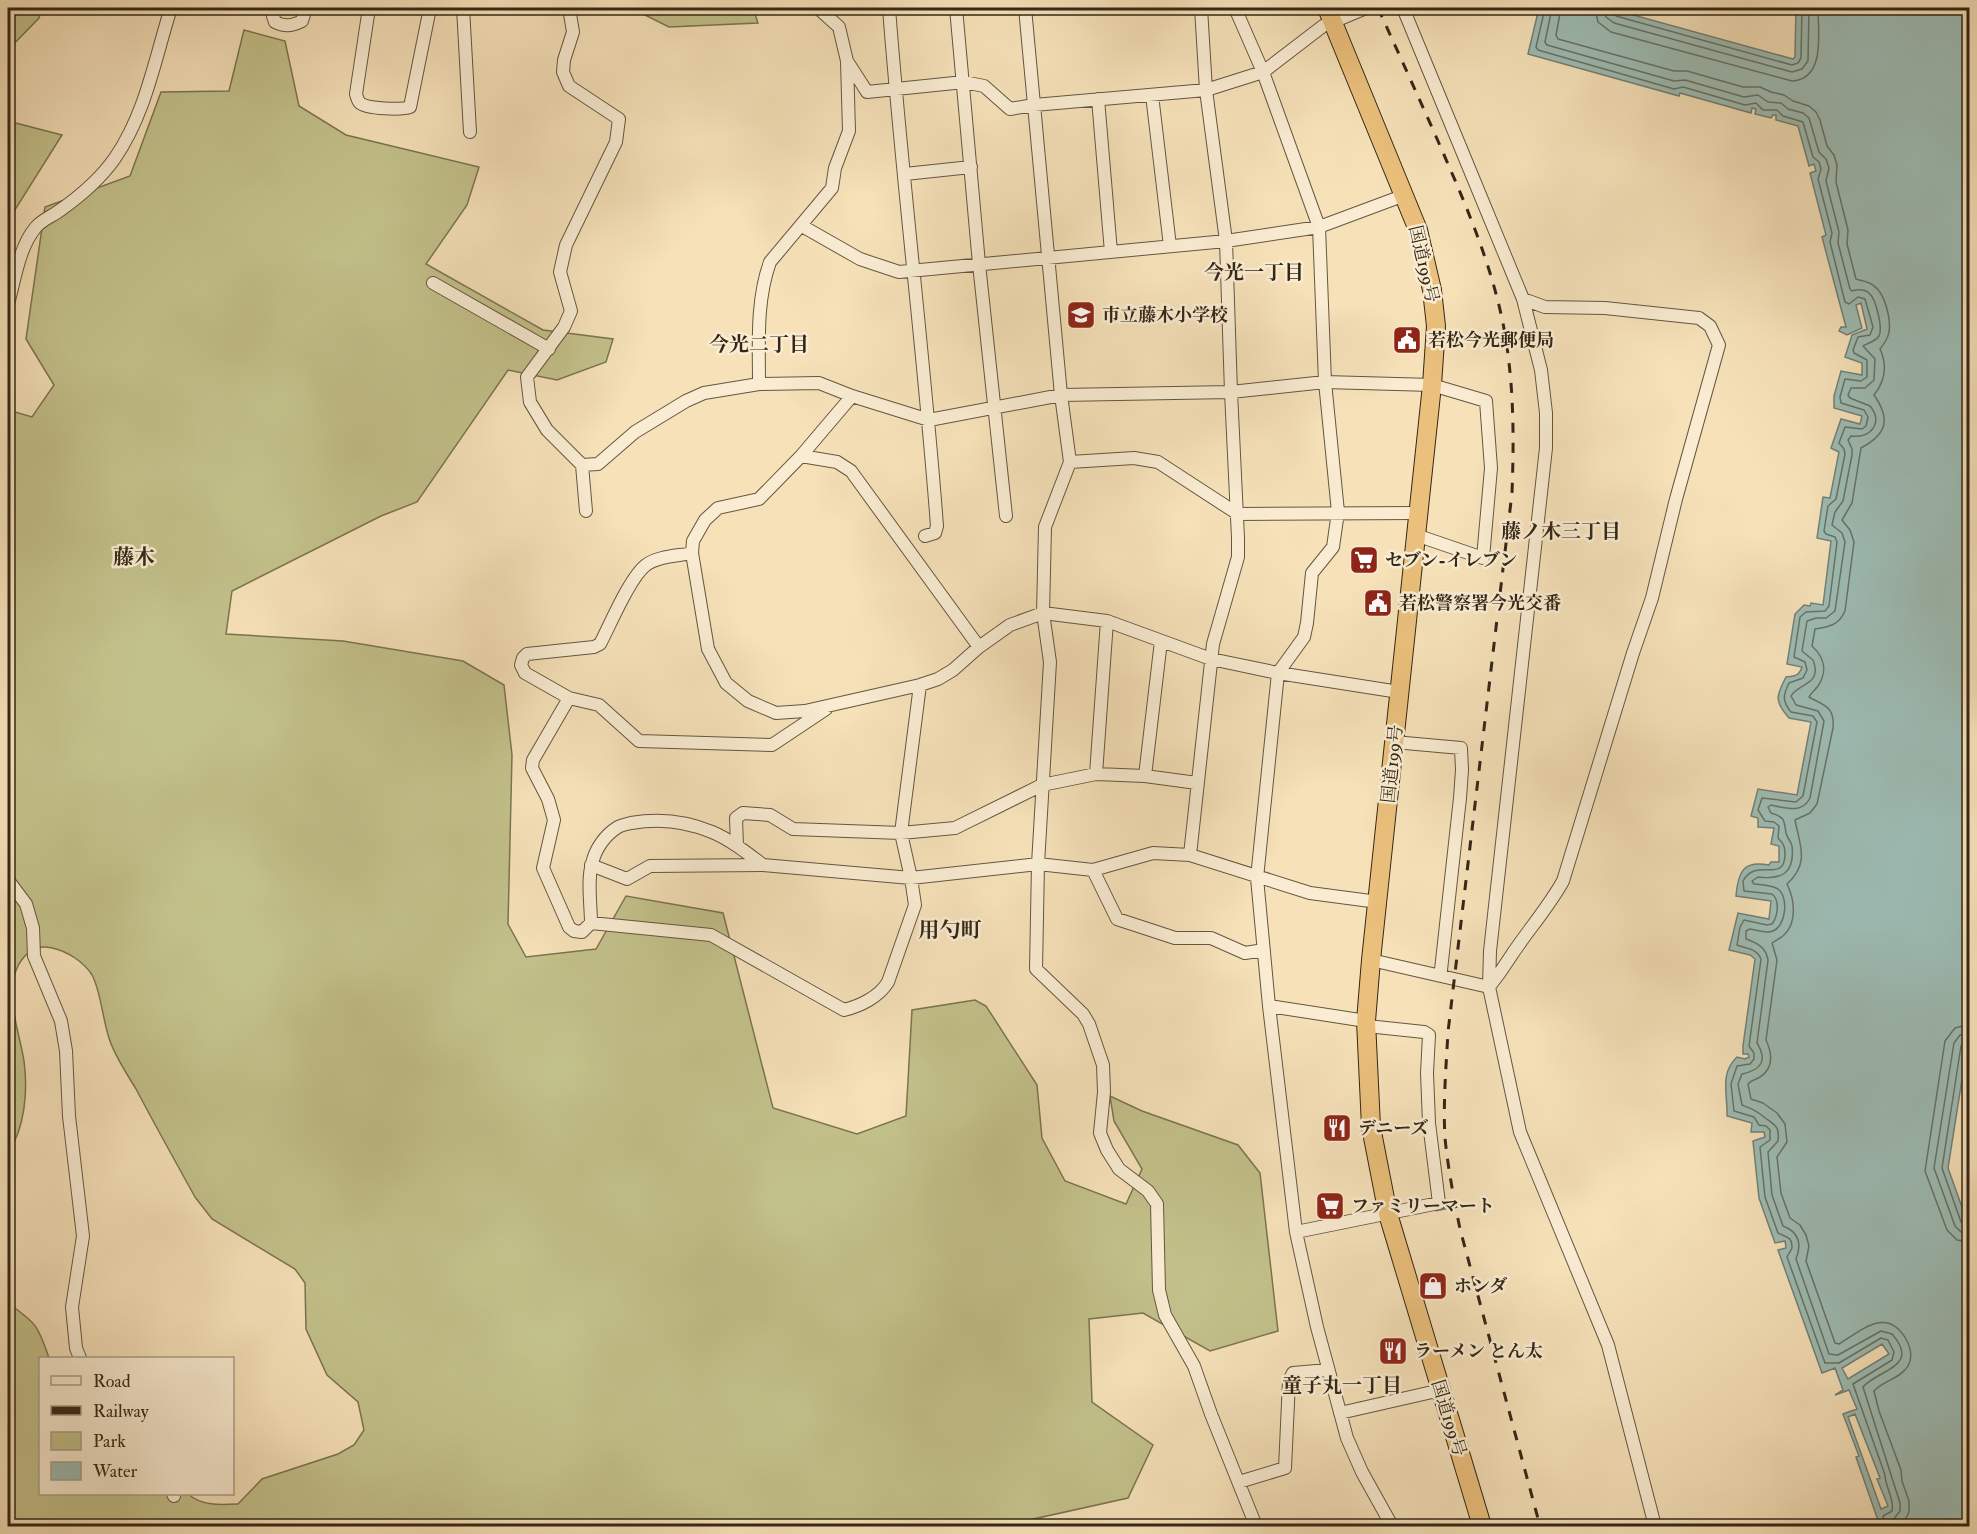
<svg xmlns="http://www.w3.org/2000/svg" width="1977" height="1534" viewBox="0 0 1977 1534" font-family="'IM FELL Double Pica','Noto Serif JP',serif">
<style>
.green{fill:#c3c18b;stroke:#7b7451;stroke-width:1.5}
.water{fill:#9dbcb4;stroke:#738075;stroke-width:1.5;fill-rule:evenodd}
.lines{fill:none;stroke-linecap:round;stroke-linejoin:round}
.shore{stroke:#687266;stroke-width:1.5}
.stream{stroke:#738075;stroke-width:3}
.minor-casing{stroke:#645640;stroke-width:14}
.highway-casing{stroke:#332717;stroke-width:20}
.minor{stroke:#f9ecd2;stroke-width:12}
.highway{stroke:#ebc07c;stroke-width:18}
.rail{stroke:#332717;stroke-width:3;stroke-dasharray:10 10;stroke-linecap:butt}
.labels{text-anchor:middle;stroke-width:5;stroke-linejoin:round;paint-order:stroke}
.street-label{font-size:18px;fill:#332717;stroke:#f9ecd2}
.poi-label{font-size:18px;font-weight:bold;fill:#332717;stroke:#f9ecd2;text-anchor:start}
.neighbourhood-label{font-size:20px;font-weight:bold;fill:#332717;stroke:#f9ecd2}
.quarter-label{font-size:21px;font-weight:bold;fill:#332717;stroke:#f9ecd2}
</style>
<rect width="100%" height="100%" fill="#f6e1b9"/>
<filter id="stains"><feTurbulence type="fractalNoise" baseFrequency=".00333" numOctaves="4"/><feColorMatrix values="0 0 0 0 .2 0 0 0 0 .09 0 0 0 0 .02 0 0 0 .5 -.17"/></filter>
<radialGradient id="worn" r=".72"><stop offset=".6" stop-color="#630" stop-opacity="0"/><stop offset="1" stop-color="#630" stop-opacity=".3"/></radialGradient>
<!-- green -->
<path class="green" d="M8 8H42L39 18 8 50Z
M631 8H753L758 23 669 27Z
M244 30 285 41 299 106 346 135 479 167 467 205 426 264 543 330 613 339 606 362 557 380 508 370 417 502 381 516 232 591 226 634 343 641 463 661 504 685 512 755 508 924 526 957 596 949 626 896 723 913 773 1108 857 1134 906 1116 912 1010 975 1000 986 1006 1037 1085 1042 1138 1065 1181 1126 1204 1142 1169 1114 1121 1110 1096 1142 1111 1238 1145 1260 1173 1278 1331 1210 1351 1143 1313 1089 1319 1092 1402 1153 1445 1128 1498 1011 1524V1526H8V1303C36 1323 38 1325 49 1358H40V1494H188C202 1506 219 1505 238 1504L262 1479 338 1454 354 1445 364 1430 358 1402 327 1375 306 1329 305 1283 295 1269 212 1219 195 1197C175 1161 155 1125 136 1089 127 1074 116 1058 110 1041 103 1023 101 991 92 975 84 962 67 951 52 948 40 945 32 948 24 957 0 985 19 1029 24 1061 28 1091 25 1128 8 1153V410L32 417 54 385 26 339 45 207 130 176 161 92 229 91Z
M8 121 62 135 8 221Z"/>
<!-- water -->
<path class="water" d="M1539 8H1608L1793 59 1795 57 1796 8H1969L1970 1029 1948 1168 1969 1227V1526H1880L1856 1457 1859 1456 1843 1414 1857 1409 1849 1390 1835 1395 1843 1390 1835 1368 1822 1373 1778 1250 1786 1248 1785 1241 1775 1243 1759 1198 1753 1141 1765 1137 1764 1132H1751L1752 1123 1727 1116C1728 1095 1719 1074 1737 1057L1745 1059 1749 1057 1748 1054H1743V1046L1755 959 1750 955 1729 950 1738 913 1769 919 1771 901 1736 896C1738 872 1743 860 1769 865L1771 862H1779V846L1771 844 1774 828 1758 827V818L1751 816 1758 789 1797 795 1811 722 1789 718C1774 701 1776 696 1786 677 1795 676 1799 676 1802 667L1787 664 1795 614 1804 605 1810 606 1811 603 1823 605 1831 541 1817 538 1823 497 1830 498 1839 452 1831 448 1841 419 1860 424 1862 416 1834 408V396L1841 371 1862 375V363L1845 357 1852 335 1867 329 1861 303 1856 305 1862 328 1847 335 1839 331 1841 327H1846L1822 237 1826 235 1810 173 1816 171 1814 164 1809 166 1798 126 1776 120V115H1773L1771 118 1755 114 1756 109 1752 108 1751 113 1680 93 1679 96 1528 54ZM1882 1344 1889 1354 1848 1379 1842 1368ZM1855 1414 1880 1478 1877 1479 1888 1506 1881 1509 1848 1417Z"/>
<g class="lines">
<!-- shore -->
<path class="shore" d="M1545 8 1536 47 1538 50 1674 89 1683 87 1745 105 1756 103 1763 110H1777L1783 116 1803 122 1813 157 1819 162 1821 169 1818 179 1832 233 1830 242 1845 302 1849 304 1858 297 1865 299 1873 327 1870 335 1858 337 1853 350 1854 353 1867 360V377L1861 381 1845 379 1840 397 1841 403 1864 410 1868 417 1866 426 1862 429 1845 427 1839 443 1844 449 1845 454 1836 499 1828 506 1824 531 1826 534 1835 537 1837 542 1829 606 1825 611 1806 612 1800 617 1794 657 1805 662 1807 670 1803 678 1789 683C1783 695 1782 701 1791 712L1813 716 1817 722 1803 796 1796 802 1762 798 1758 810 1765 821 1774 822 1779 826 1778 838C1784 844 1785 847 1785 855 1784 884 1756 857 1743 881L1744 891 1772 894C1780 900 1778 916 1772 924L1767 925 1744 920 1740 927 1737 945C1746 949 1757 948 1761 959L1749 1046 1754 1053V1059L1750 1064 1737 1066 1731 1084 1734 1111 1754 1117 1759 1125 1766 1126 1770 1130V1140L1760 1147 1765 1197 1778 1233C1787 1238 1792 1236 1792 1248L1787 1257 1825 1363H1839L1881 1338 1888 1340 1894 1352 1892 1360 1853 1384 1885 1475C1885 1487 1895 1499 1892 1511L1883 1516 1885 1526
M1552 8 1545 42 1547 45 1674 81 1685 80 1744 97 1758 95 1768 102 1781 103 1788 109 1803 113 1809 118 1819 152 1826 159 1829 168 1826 181 1839 232 1838 243 1850 289 1852 291C1859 289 1865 289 1870 294 1876 300 1883 328 1879 336 1875 342 1868 343 1863 346L1875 359 1874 380 1865 388H1851L1848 395 1850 398 1870 406C1884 422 1871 439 1851 436L1848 440 1852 449V455L1843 501 1835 512 1832 525 1842 533 1845 542 1835 611 1826 618H1816L1807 621 1802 651 1813 660C1823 685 1798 683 1791 696L1796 705 1818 711 1824 721 1810 798C1802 814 1786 808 1771 805L1768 807 1771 813C1785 817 1784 820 1786 833 1787 838 1791 841 1792 846 1795 873 1782 880 1758 877L1752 881 1754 884C1761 885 1771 885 1778 889 1789 897 1786 926 1773 931 1766 934 1757 930 1750 929L1746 931V939C1757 943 1766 947 1768 960L1757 1043C1768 1061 1761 1070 1742 1074L1738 1084 1742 1105C1752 1109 1755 1110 1764 1117 1774 1125 1780 1125 1778 1141L1768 1152 1772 1195 1783 1226C1799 1232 1802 1244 1796 1259L1829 1354 1838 1355 1881 1331 1892 1334C1921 1367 1879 1369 1863 1387L1900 1503V1511L1893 1520V1526
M1561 8 1556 35 1558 39 1674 71H1687L1743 87H1760L1771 92 1784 95 1793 101 1809 106 1816 112 1820 120 1827 146 1834 155 1837 165 1836 182 1848 230 1847 244 1856 279C1862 281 1869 281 1874 286 1885 293 1891 319 1889 332 1888 339 1884 344 1880 349 1888 366 1885 381 1874 395 1891 419 1887 434 1861 448L1852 503 1842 520 1850 530 1854 542 1845 611C1839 625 1829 627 1815 629L1812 646C1824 657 1828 671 1818 686 1815 690 1811 693 1809 697 1823 705 1835 706 1833 728L1817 804 1810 813 1795 820C1800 846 1810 863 1787 884 1794 898 1798 922 1784 935 1781 938 1776 940 1772 943L1777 960 1766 1040C1772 1053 1774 1068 1760 1077 1755 1080 1751 1080 1748 1084L1751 1099 1763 1103 1777 1113 1785 1124 1787 1142 1777 1157 1781 1193 1790 1218 1800 1225 1806 1235 1809 1246 1806 1261 1835 1343 1839 1344C1862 1330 1887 1306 1906 1339 1911 1348 1913 1357 1908 1366 1901 1378 1883 1381 1874 1391L1879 1411 1901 1470 1902 1481 1909 1501V1512L1902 1526
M1595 8 1598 22 1611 32 1792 81C1826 79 1818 32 1818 8
M1604 8 1606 17 1614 23 1792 72 1802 69 1808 61 1809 8
M1611 8 1612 13 1616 16 1792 65 1798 63 1801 58 1802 8
M1970 1024 1955 1028 1945 1041 1925 1171 1947 1230 1957 1240 1970 1242
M1970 1033 1960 1035 1954 1043 1934 1168 1955 1226 1961 1232 1970 1233
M1970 1041 1964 1042 1961 1046 1942 1168 1961 1222 1965 1225 1970 1226"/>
<!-- stream -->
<path class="stream" d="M1436 1210 1446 1208"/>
<!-- minor casing -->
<g class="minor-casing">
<path id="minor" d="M275 8 273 16 275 22C285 27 292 26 302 21L306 8
M369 8 356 94C357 98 358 101 360 103 367 109 402 110 410 107L430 8
M463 8 470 132
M569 8 573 32 564 60 563 72 569 86 619 119 616 142 566 245 560 272 571 311 564 327 527 377 530 402 547 430 582 465 586 511
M889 8C902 180 924 353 937 526L935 533 925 536
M956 8 979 264 1006 516
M1025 8 1061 395 1070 462 1045 527 1043 613 1050 662 1038 864 1036 969 1083 1014 1089 1024 1103 1065 1104 1092 1100 1133 1107 1150 1119 1169 1148 1191 1157 1204 1159 1290 1165 1315 1194 1366 1211 1414 1256 1526
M1235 8 1263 72 1319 227 1325 382 1338 512 1333 547 1312 573 1307 623 1304 637 1278 673 1257 878 1269 1006 1296 1232 1317 1327 1347 1438 1362 1472 1392 1526
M1403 8 1523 299 1541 370 1546 413V448L1490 951 1489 987 1520 1132 1608 1345 1655 1526
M847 61 867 92 964 82 984 86 1010 109 1034 105 1206 90 1263 72 1323 26 1366 8
M1152 95 1170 246
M1098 99 1111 252
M905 174 971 167
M802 226 860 259 899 272 1226 241 1319 227 1405 195
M433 283 549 349
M8 304C15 279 19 247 36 227 42 220 52 216 59 211 79 197 101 178 115 158 146 113 155 58 171 8
M759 384C759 343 756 301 770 262L832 188 835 168 849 131 847 61 839 27 818 8
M852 396 801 456 759 499 718 508 705 520 693 541 692 553 708 649 726 683 748 701 776 713 805 711 920 685 938 679 953 670 979 647 1010 625 1043 613 1107 621 1211 659 1278 673 1399 692
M801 456 837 462 851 471 979 647
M1070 462 1134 458 1158 462 1238 514 1417 513
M582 465 598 464 635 432 686 401 704 393 759 384 819 383 852 396 929 420 1061 395 1231 392 1325 382 1432 385 1486 401 1491 468 1483 558 1416 535
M692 553C678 556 658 556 646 565 630 577 610 625 600 644L594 647 527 654 523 658 521 665 525 673 569 698 599 705 639 741 772 745 826 709
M569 698 533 760 532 768 548 799 554 820 543 868 569 927 574 931 582 932 591 923 711 935 844 1010C860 1006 879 997 888 982L915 905 911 878 901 833 920 685
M1394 742 1461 748 1462 770 1460 798 1441 970 1438 975
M1096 774 1107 621
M1145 776 1161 641
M737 846 736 818 743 813 770 815 793 829 901 833 955 828 1042 785 1096 774 1145 776 1197 783
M1190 855 1213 644 1238 557V538L1231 392 1226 241 1206 90 1201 8
M591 865 627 879 650 866 763 865 911 878 1038 864 1093 870 1153 853 1190 855 1310 893 1378 902
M1093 870 1117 919 1175 938H1211L1245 953 1264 950
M8 880 26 904 33 928 34 956 61 1021 66 1051 69 1116 83 1236 72 1307 76 1348 80 1358
M591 923C591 907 587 879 592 864 595 849 605 835 618 827 622 825 627 824 631 823 659 818 686 821 712 832 731 840 747 853 763 865
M1371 960 1489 987
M1489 987C1497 977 1504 967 1511 956 1528 930 1548 908 1563 881L1633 653 1652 598 1676 499 1719 345 1710 326 1699 318 1605 308 1545 307 1523 299
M1269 1006 1366 1021
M1296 1232 1439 1203 1429 1123 1427 1073 1429 1035 1424 1032 1367 1026
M1340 1413 1441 1390
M1239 1482 1285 1468 1289 1381 1293 1373 1328 1370
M173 1494 174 1496"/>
</g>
<!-- highway casing -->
<g class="highway-casing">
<path id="highway" d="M1327 8 1418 230 1432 290 1436 326 1432 385 1371 960 1366 1021 1371 1127 1388 1214 1482 1526"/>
</g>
<!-- minor -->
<use href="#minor" class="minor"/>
<!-- highway -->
<use href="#highway" class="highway"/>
<!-- rail -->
<path class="rail" d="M1378 8C1398 52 1418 96 1438 141 1465 203 1493 266 1505 334 1514 388 1514 438 1512 493L1448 1032C1446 1068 1443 1103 1445 1138 1448 1169 1454 1199 1460 1229L1540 1526"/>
</g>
<!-- icons -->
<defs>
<g id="school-square" transform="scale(1.5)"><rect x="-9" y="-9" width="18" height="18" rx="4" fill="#8f2418" stroke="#f9ecd2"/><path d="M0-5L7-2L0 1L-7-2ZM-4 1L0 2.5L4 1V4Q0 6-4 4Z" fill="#fff"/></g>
<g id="civic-square" transform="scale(1.5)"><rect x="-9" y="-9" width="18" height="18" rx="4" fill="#8f2418" stroke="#f9ecd2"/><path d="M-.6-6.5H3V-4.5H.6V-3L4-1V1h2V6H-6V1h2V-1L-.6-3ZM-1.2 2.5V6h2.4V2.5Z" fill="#fff"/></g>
<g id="supermarket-square" transform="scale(1.5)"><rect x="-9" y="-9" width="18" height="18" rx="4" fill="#8f2418" stroke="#f9ecd2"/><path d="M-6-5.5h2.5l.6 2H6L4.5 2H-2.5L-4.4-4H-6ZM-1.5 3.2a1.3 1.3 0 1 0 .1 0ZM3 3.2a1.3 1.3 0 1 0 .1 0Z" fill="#fff"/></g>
<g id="restaurant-square" transform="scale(1.5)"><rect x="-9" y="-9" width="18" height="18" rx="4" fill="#8f2418" stroke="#f9ecd2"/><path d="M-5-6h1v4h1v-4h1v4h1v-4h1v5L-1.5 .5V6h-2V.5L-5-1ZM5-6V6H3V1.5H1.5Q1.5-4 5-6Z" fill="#fff"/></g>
<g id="shop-square" transform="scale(1.5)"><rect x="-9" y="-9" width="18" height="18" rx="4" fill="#8f2418" stroke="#f9ecd2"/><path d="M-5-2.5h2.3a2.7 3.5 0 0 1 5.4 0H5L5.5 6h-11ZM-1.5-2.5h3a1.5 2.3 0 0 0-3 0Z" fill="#fff"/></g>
</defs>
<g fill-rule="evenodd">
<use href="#school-square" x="1081" y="315"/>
<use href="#civic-square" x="1407" y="340"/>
<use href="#supermarket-square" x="1364" y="560"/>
<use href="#civic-square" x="1378" y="603"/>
<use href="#restaurant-square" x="1337" y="1128"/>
<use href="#supermarket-square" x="1330" y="1206"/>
<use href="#shop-square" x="1433" y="1286"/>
<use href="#restaurant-square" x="1393" y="1351"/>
</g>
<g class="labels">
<!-- street labels -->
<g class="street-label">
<text transform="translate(1424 264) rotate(77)" y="6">国道199号</text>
<text transform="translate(1392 764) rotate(-84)" y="6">国道199号</text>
<text transform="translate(1449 1418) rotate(73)" y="6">国道199号</text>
</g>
<!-- poi labels -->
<g class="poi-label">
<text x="1102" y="321">市立藤木小学校</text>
<text x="1428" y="346">若松今光郵便局</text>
<text x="1385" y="566">セブン-イレブン</text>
<text x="1399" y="609">若松警察署今光交番</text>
<text x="1358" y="1134">デニーズ</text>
<text x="1351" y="1212">ファミリーマート</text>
<text x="1454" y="1292">ホンダ</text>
<text x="1414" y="1357">ラーメン とん太</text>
</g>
<!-- neighbourhood labels -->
<g class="neighbourhood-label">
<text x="1254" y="279">今光一丁目</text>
<text x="759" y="351">今光二丁目</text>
<text x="1561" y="538">藤ノ木三丁目</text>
<text x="1342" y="1392">童子丸一丁目</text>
</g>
<!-- quarter labels -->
<g class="quarter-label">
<text x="134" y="564">藤木</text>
<text x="950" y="937">用勺町</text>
</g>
</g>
<!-- margin -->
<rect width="1977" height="1534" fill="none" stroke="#f6e1b9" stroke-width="30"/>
<rect x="9" y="9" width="1959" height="1516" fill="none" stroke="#332717" stroke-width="3"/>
<rect x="15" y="15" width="1947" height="1504" fill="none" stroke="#332717" stroke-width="1.5"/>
<!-- legend -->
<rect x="39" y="1357" width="195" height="138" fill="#f9ecd2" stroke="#aa9d87" stroke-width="1.5"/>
<rect x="51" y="1376" width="30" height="9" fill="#f9ecd2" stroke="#aa9d87" stroke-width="1.5"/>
<text x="93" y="1387" font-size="18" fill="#332717">Road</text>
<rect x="51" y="1406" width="30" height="9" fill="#332717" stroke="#aa9d87" stroke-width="1.5"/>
<text x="93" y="1417" font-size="18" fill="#332717">Railway</text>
<rect x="51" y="1432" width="30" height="18" fill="#c3c18b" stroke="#aa9d87" stroke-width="1.5"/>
<text x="93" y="1447" font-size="18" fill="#332717">Park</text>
<rect x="51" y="1462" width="30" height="18" fill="#9dbcb4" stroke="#aa9d87" stroke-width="1.5"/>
<text x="93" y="1477" font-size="18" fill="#332717">Water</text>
<rect width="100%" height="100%" filter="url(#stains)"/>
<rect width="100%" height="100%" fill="url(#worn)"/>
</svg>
